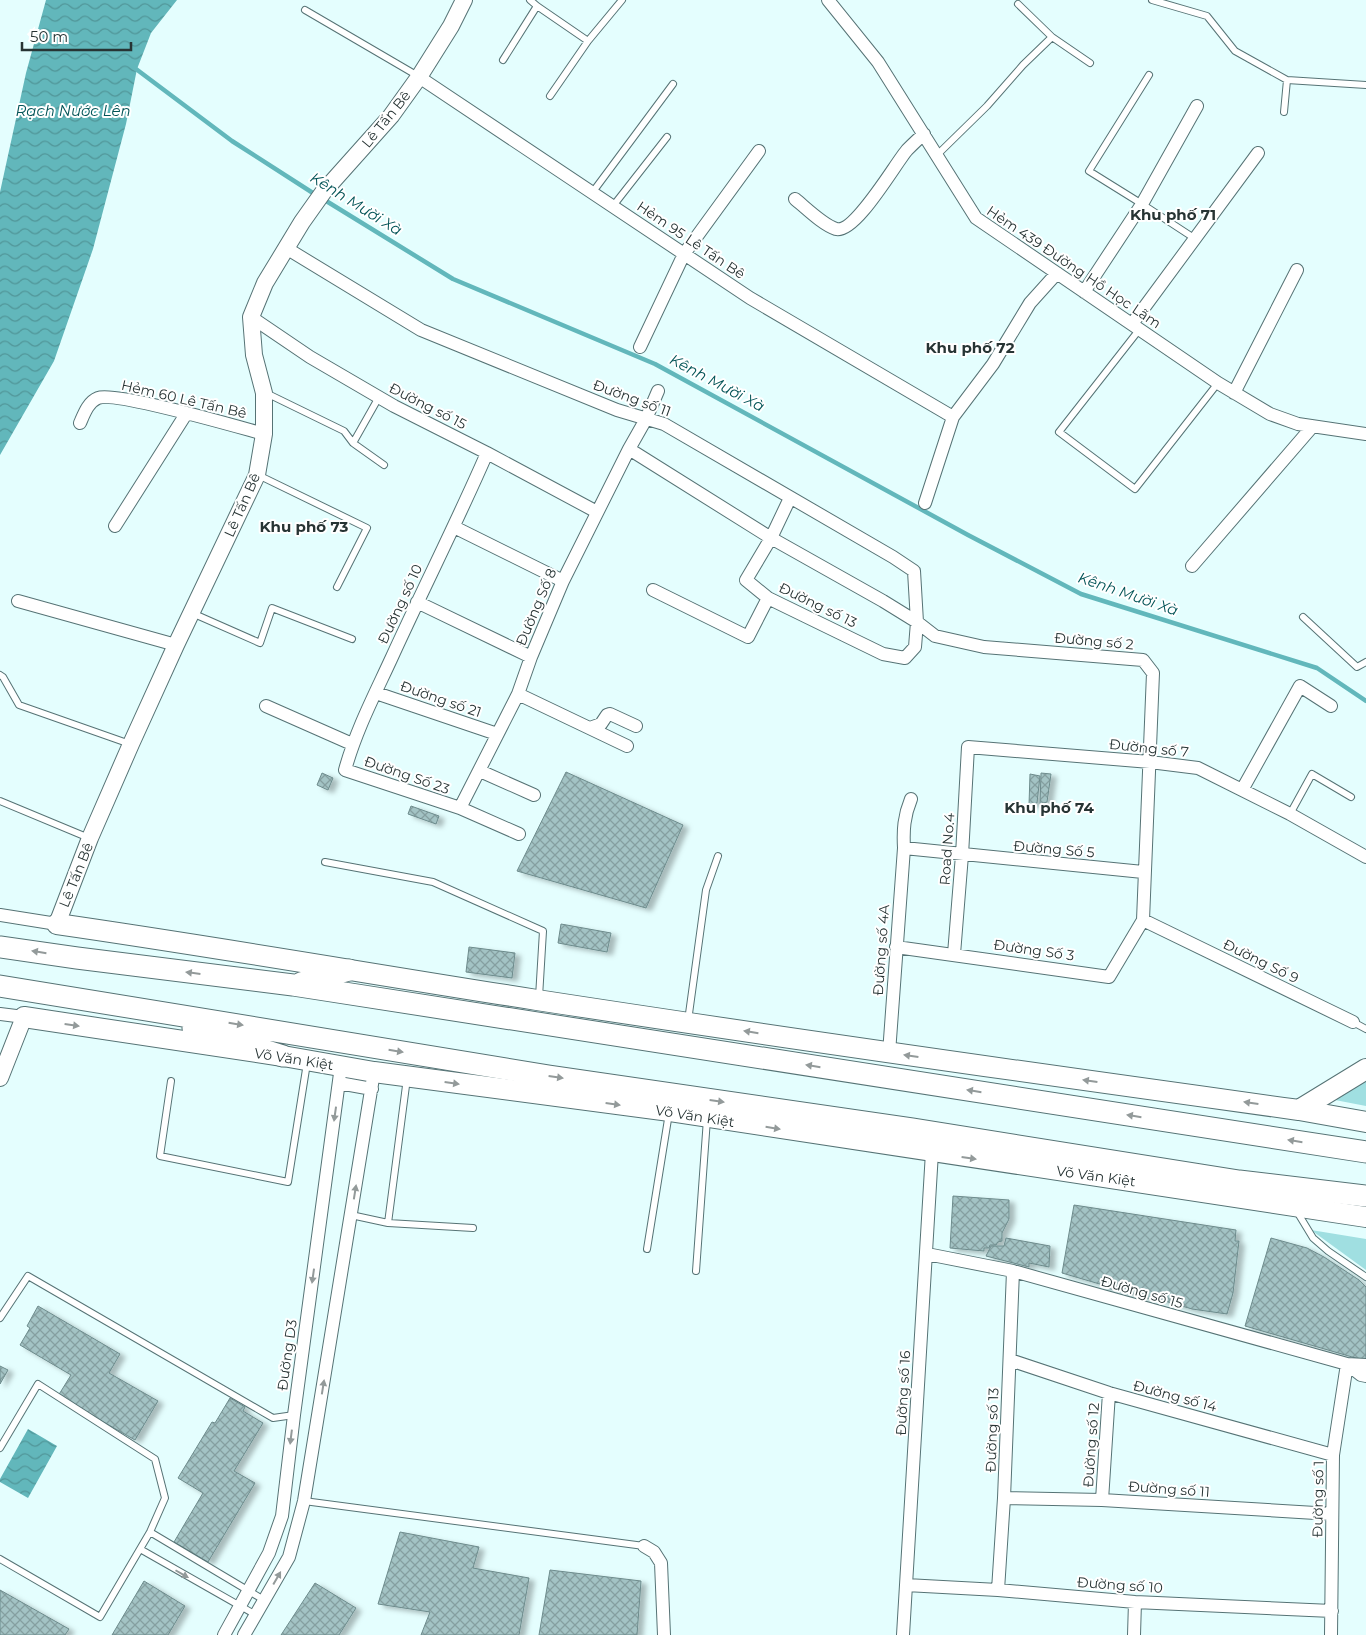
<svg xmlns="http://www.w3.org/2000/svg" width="1366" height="1635" viewBox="0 0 1366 1635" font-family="Montserrat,sans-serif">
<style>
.green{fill:#a0dfe1}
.water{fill:url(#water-waves)}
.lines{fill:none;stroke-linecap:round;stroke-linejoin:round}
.stream{stroke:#62b7bb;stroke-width:4.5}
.building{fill:url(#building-cross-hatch);stroke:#6d8b8c;filter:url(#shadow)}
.service-casing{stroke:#567375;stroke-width:8}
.minor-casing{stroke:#567375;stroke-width:14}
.tertiary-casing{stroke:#567375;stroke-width:18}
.primary-casing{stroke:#567375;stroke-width:22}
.trunk-casing{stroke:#567375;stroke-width:23}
.service{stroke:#fff;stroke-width:6}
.minor{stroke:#fff;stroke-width:12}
.tertiary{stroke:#fff;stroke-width:16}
.primary{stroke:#fff;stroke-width:20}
.trunk{stroke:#fff;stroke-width:21}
.oneway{fill:#939a9a}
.labels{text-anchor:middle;stroke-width:4;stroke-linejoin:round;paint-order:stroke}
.street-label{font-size:14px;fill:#273434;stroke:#fff}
.water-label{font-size:15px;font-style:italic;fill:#035457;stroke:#fff}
.neighbourhood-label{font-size:15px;font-weight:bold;fill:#273434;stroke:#fff}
</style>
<defs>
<pattern id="water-waves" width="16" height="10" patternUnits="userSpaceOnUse" patternTransform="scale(1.25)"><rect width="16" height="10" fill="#62b7bb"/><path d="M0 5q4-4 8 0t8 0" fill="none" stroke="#519699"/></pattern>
<pattern id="building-cross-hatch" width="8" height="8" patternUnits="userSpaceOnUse" patternTransform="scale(1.25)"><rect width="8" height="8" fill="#a3c3c4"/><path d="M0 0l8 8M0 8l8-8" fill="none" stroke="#859fa0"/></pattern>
<filter id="shadow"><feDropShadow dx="5.5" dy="3" stdDeviation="2.5" flood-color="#0004"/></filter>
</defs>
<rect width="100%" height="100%" fill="#e4fefe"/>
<!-- green -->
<path class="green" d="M1366 1079V1106L1335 1100Z
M1311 1230 1366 1239V1270Z"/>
<!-- water -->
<path class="water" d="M46 0H177L151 33 137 69 126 124 93 249 54 361 0 455V192L26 73Z
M28 1429 57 1446 28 1498 0 1482V1479Z"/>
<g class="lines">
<!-- stream -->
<path class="stream" d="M132 66 232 141 316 195
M323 199 453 279 655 364 968 535 1081 594 1317 668 1366 701"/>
</g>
<!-- building -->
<path class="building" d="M566 772 683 825 646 908 517 871Z
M322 773 333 778 328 790 317 785Z
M1041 773 1051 774 1047 802 1040 804Z
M1030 774 1040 776 1037 803 1029 805Z
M411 806 439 816 436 824 408 814Z
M561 924 611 933 607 952 558 943Z
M469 947 515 953 512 978 466 972Z
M953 1196 1009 1200V1219L1002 1233V1241L998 1242 996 1245H990L989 1248H984V1251L950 1248Z
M1074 1205 1236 1230 1235 1241H1239L1233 1293 1227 1314 1192 1309 1151 1297 1150 1299 1103 1287V1285L1062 1273Z
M1006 1238 1050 1246 1049 1267 1029 1263V1267L986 1256 991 1246H1004Z
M1271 1238 1307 1248 1324 1257 1359 1280 1366 1287V1361L1245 1326Z
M38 1306 120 1354 109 1373 158 1401 135 1440 58 1396 71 1375 20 1345 30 1328 27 1326Z
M0 1366 8 1370 0 1384Z
M230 1398 245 1407 243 1411 263 1423 234 1471 255 1483 208 1562 174 1542 203 1493 178 1478 212 1422 215 1423Z
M400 1532 479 1547 473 1568 529 1578 519 1635H421L430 1612 378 1604Z
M550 1570 641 1581 637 1635H539Z
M144 1581 185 1606 168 1635H112Z
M315 1583 356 1608 339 1635H281Z
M0 1590 69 1629 65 1635H0Z"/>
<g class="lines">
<!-- service casing -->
<g class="service-casing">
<path id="service" d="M530 0 537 6 588 41
M1152 0 1207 16 1235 51 1287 80
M1018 4 1052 37
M305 10 418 76
M503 60 537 6
M1149 75 1089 171 1142 204 1194 238
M550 96 588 41 622 0
M1284 112 1287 80 1366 85
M937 155 987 106 1023 65 1052 37 1090 63
M592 193 673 84
M613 206 667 137
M1139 330 1059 432 1135 489 1218 383
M266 393 344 431 353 443 384 465
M353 443 379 397
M258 475 367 528 337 587
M192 613 260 643 272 608 352 639
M1303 617 1357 667 1366 662
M0 675 3 677 19 705 130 744
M0 801 89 838
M1290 814 1312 774 1351 797
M325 862 433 882 543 931 539 997
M688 1021 706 890 718 856
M1353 1022 1366 1029
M171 1081 160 1156 288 1182 307 1063
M1296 1210 1313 1238 1328 1251 1366 1277
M351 1215 388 1223 473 1228
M388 1223 407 1078
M647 1249 669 1113
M696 1271 707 1119
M0 1318 28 1276 273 1418 294 1415
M0 1448 38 1384 155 1459 165 1498 150 1532 100 1617 0 1559
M304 1501 644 1546
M150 1532 264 1600
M140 1549 256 1615"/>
</g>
<!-- minor casing -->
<g class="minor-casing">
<path id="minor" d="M828 0 878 62 976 218 1218 383 1270 414 1298 424 1366 434
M419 77 750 298 953 417
M795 199C806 208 823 225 836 229 855 234 895 164 907 150 912 145 918 139 924 134
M286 248 421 330 617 410 664 424 893 557 914 571 917 622 915 647 905 658 883 654 768 598 746 580 771 538 629 449
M1084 292 1142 204 1197 106
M251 317 310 357 394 406 487 453 597 512
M1132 324 1258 153
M640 347 684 254 759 151
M1234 393 1297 270
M80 423C84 414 88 402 98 398 115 391 238 427 264 434
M487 453C457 522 423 589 392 657 375 694 356 730 345 770L460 808 519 834
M790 498 771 538 883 601 917 622 935 636 984 647 1143 660 1153 673 1143 920 1109 977 896 947
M925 503 953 417 993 364 1030 303 1057 273
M115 526 186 414
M454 527 563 581
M1192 566 1312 427
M653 590 748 637 768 598
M18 601 176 645
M417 602 531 657
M376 693 497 734
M518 694 627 746
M266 706 352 744
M590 728 601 724 607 715 610 714 636 726
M480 771 534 795
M1242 790 1300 686 1331 706
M460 808 518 694 531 657 563 581 629 449 646 419 658 391
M904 848 1143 872
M0 915 57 924
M1143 920 1353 1022
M954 954 962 855 968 747 1150 762 1198 768 1290 814 1366 857
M0 1014 24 1017
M889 1053 904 848C903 830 904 816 911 799
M339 1083 372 1089
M927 1254 1013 1271 1347 1364 1366 1365
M1010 1360 1109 1393 1333 1455
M1347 1364 1361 1375 1366 1376
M1004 1498 1102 1500 1332 1514
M1102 1500 1109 1393
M644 1546 654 1552 661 1563 664 1635
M906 1585 998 1590 1135 1602 1332 1611
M998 1590 1004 1498 1013 1271
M224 1635 269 1553 282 1516 294 1415 341 1066
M244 1635 289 1557 304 1501 374 1072
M903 1635 932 1152
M1134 1635 1135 1602
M1331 1635 1333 1455 1347 1364"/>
</g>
<!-- tertiary casing -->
<g class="tertiary-casing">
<path id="tertiary" d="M57 924 90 838 131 744 176 645 257 475 264 434V393L254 355 251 317 265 283 302 222 324 191 391 116 419 77 451 26 464 0
M0 1078 24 1017"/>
</g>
<!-- primary casing -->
<g class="primary-casing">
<path id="primary" d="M57 924C217 947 377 975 537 1000 790 1039 1045 1075 1299 1110L1366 1122
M24 1017 283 1056 374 1072 670 1111 1366 1217
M1299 1110 1366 1069"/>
</g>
<!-- trunk casing -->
<g class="trunk-casing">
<path id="trunk" d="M0 947 77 958 293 985 1366 1152
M301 983 349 970
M0 986 549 1076 912 1129 1239 1181 1366 1196
M193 1028 283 1056"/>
</g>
<!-- service -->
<use href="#service" class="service"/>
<!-- minor -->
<use href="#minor" class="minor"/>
<!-- tertiary -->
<use href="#tertiary" class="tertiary"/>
<!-- primary -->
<use href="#primary" class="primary"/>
<!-- trunk -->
<use href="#trunk" class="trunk"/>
</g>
<!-- one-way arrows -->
<defs><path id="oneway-solid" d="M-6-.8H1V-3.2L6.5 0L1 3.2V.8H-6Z" transform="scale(1.25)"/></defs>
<g class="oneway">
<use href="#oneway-solid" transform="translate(39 952) rotate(-171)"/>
<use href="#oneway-solid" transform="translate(193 973) rotate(-173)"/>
<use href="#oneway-solid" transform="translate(236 1024) rotate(9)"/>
<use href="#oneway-solid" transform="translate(72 1025) rotate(8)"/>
<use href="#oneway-solid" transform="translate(751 1032) rotate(-171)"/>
<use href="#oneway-solid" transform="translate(396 1051) rotate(9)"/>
<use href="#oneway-solid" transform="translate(911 1056) rotate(-172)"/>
<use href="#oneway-solid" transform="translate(813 1066) rotate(-171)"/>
<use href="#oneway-solid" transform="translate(556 1077) rotate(8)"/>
<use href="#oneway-solid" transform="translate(1090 1081) rotate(-172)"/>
<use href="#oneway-solid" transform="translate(452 1083) rotate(8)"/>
<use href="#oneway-solid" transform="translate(974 1091) rotate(-171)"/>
<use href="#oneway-solid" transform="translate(717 1101) rotate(8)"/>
<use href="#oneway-solid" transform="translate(1251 1103) rotate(-172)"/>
<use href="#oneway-solid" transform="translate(613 1104) rotate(8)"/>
<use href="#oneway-solid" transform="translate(335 1114) rotate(98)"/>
<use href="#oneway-solid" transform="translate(1134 1116) rotate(-171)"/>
<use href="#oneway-solid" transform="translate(773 1128) rotate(9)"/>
<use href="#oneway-solid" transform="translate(1295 1141) rotate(-171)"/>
<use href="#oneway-solid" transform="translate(969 1158) rotate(8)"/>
<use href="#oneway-solid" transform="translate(355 1192) rotate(-81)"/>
<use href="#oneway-solid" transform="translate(313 1276) rotate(98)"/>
<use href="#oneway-solid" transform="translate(323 1387) rotate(-81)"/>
<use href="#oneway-solid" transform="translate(291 1437) rotate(97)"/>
<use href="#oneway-solid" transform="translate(182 1574) rotate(30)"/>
<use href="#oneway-solid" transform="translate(277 1578) rotate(-60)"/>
</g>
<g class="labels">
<!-- street labels -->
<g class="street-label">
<text transform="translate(386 119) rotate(-51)" y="5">Lê Tấn Bê</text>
<text transform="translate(691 240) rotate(34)" y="5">Hẻm 95 Lê Tấn Bê</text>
<text transform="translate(1074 267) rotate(34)" y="5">Hẻm 439 Đường Hồ Học Lãm</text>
<text transform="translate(632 398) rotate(20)" y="5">Đường số 11</text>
<text transform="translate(184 399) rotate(13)" y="5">Hẻm 60 Lê Tấn Bê</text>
<text transform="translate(428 406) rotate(27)" y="5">Đường số 15</text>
<text transform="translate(242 505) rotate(-66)" y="5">Lê Tấn Bê</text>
<text transform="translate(400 604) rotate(-65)" y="5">Đường số 10</text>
<text transform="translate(818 605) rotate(26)" y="5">Đường số 13</text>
<text transform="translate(536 607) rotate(-67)" y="5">Đường Số 8</text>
<text transform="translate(1094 641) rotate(5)" y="5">Đường số 2</text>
<text transform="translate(441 699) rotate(19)" y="5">Đường số 21</text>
<text transform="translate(1149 748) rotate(6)" y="5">Đường số 7</text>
<text transform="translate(407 775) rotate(19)" y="5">Đường Số 23</text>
<text transform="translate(947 849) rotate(-86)" y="5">Road No.4</text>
<text transform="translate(1054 849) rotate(5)" y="5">Đường Số 5</text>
<text transform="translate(76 875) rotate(-68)" y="5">Lê Tấn Bê</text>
<text transform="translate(881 950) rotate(-86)" y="5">Đường số 4A</text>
<text transform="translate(1034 950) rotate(8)" y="5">Đường Số 3</text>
<text transform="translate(1261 961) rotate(26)" y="5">Đường Số 9</text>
<text transform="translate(294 1059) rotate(9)" y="5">Võ Văn Kiệt</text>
<text transform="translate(695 1116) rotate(9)" y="5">Võ Văn Kiệt</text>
<text transform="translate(1096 1176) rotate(8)" y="5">Võ Văn Kiệt</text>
<text transform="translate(1142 1292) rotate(16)" y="5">Đường số 15</text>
<text transform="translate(287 1355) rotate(-82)" y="5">Đường D3</text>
<text transform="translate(903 1393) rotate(-87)" y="5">Đường số 16</text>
<text transform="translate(1175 1396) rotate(15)" y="5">Đường số 14</text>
<text transform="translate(992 1430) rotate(-88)" y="5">Đường số 13</text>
<text transform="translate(1091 1445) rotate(-86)" y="5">Đường số 12</text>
<text transform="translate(1169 1489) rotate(4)" y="5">Đường số 11</text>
<text transform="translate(1318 1499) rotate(-89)" y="5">Đường số 1</text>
<text transform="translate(1120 1585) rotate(4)" y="5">Đường số 10</text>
</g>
<!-- water labels -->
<g class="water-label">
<text x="73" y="116">Rạch Nước Lên</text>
<text transform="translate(356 204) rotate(32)" y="5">Kênh Mười Xà</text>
<text transform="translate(717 383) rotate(28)" y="5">Kênh Mười Xà</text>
<text transform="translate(1128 594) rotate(19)" y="5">Kênh Mười Xà</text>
</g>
<!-- neighbourhood labels -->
<g class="neighbourhood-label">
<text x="1173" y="220">Khu phố 71</text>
<text x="970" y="353">Khu phố 72</text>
<text x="304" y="532">Khu phố 73</text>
<text x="1049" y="813">Khu phố 74</text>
</g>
</g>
<!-- scale -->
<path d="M22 42v8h109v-8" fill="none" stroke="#273434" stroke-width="2.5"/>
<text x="30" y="42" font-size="15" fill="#273434" stroke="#ffffff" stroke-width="4" paint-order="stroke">50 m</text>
</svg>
